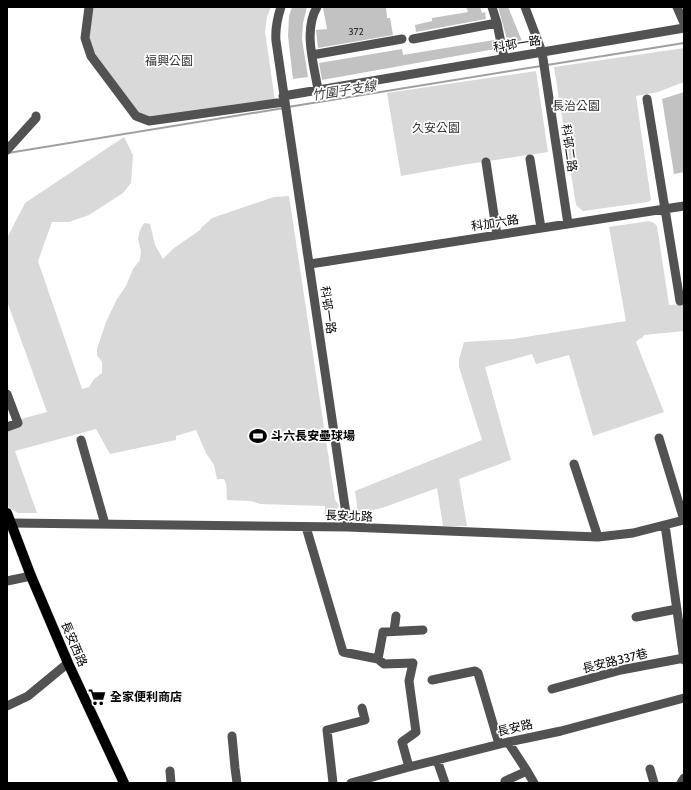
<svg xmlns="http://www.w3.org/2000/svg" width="691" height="790" viewBox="0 0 691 790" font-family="Cabin,'Noto Sans TC',sans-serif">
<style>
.green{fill:#d9d9d9}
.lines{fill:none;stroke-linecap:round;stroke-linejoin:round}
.stream{stroke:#a0a0a0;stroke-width:2}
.building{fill:#c2c2c2}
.major-casing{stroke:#dbdbdb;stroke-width:11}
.minor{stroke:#525252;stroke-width:9}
.major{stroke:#000;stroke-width:10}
.labels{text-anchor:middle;stroke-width:3.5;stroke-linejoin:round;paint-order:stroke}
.number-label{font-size:10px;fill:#303030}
.street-label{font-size:12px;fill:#000;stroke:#fff}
.park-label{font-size:12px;fill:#303030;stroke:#fff}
.poi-label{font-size:12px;font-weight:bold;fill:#000;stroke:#fff;text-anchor:start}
.water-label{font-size:13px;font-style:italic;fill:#414141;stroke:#fff}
</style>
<rect width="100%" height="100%" fill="#fff"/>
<!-- green -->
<path class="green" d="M93 7H271L267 17 265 31 275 101 149 117 138 113 96 58 89 37Z
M684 48V82L658 92 636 96 651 200 648 202 583 211 576 205 554 67Z
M536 71 548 152 462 165 401 176 387 93Z
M124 137 133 155 131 183 123 193 89 215 69 222H52L38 261 82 389 89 387 94 379 102 373V362L97 355V349L106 322 117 299 126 286 133 269 140 260 141 251 138 239 140 230 144 223 150 224 155 245 163 259 174 248 200 230 202 227 212 218 274 197 289 196 335 500 339 505C336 512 331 515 325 518V506L260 504 251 501 227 500C226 493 228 485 224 479H217L214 465 206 453 196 430 176 436V440L110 454 96 429 15 451 37 513H18L9 508 7 502V430L21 419 47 412 7 301V238L25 203Z
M649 221 654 223 657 226 669 305 684 304V331L644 335 642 338 639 339 636 342 664 412 593 436 569 355 536 364 532 354 485 367 511 460 459 479 467 526H443L437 488 382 508 358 513 355 491 482 440 459 367V359L464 342 513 339 626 321 609 227Z"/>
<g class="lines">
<!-- stream -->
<path class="stream" d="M547 65 684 43
M288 107 541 66
M7 155 8 153 284 108"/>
</g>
<!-- building -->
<path class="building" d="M292 7H307L303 23 302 39 308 77 293 79 288 36 289 16Z
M330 7H386L387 18H390L393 35 318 48 316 30 327 29 323 8Z
M466 7H480L482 13 485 12 486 19 416 32 415 25 432 21V18L468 12Z
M498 7H508L522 41 510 46 506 36Z
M494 40 495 49 322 80 319 63 402 49 403 55Z
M684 92V172L674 174 662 99Z"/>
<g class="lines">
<!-- major casing -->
<g class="major-casing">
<path id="major" d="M7 513 31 576 68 663 124 783"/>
</g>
<!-- minor -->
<path class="minor" d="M89 7 85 38 91 56 136 116 149 121 284 102
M281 7C277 19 275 29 276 41L348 527
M317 7C303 31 314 64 318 90
M492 7 497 23 504 58
M525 7 542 52 568 224
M677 7 684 23
M413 39 497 23
M312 55 402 39
M283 96 684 28
M647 99 680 301
M7 150 36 118V116
M530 159 541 228
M486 162 497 235
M310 264 684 206
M7 394 18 423 7 427
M659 438 684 520
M81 440 105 524
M574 464 598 537
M11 523 348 527 598 537 633 533 684 520
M665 525 684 660
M306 527 343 652 378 659 384 664 413 663 409 681 416 732 402 742 409 767
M7 581 31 576
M636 617 677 609
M394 631 396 616
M378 659 383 632 423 630
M432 680 475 671 478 673 499 744
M552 689 621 670 684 658
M7 706 28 696 68 663
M232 736 235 768 237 783
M508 742 527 771 534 783
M437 760 445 783
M650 769 654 783
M170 771 171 783
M505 781 527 771
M333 783 327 730 365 720 362 708
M351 783 409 767 508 742 561 731 684 698
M681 783 684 778"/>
<!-- major -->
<use href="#major" class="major"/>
</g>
<!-- icons -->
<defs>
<g id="stadium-bare" transform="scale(1.38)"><path d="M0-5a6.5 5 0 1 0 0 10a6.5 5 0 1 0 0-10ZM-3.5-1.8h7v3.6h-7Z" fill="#000" stroke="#fff" stroke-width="2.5" paint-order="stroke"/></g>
<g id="supermarket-bare" transform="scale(1.38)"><path d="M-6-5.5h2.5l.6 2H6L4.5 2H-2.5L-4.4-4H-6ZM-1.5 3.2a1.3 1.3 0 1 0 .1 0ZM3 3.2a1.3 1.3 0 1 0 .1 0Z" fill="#000" stroke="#fff" stroke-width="2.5" paint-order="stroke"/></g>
</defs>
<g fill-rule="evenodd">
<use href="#stadium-bare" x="258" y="436"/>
<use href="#supermarket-bare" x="97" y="697"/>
</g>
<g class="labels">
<!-- number labels -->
<g class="number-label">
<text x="356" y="35">372</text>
</g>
<!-- street labels -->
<g class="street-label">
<text transform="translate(517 44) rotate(-9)" y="4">科邨一路</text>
<text transform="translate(569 148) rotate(82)" y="4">科邨二路</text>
<text transform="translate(495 223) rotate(-9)" y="4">科加六路</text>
<text transform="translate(328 310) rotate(82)" y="4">科邨一路</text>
<text transform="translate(349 516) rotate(2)" y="4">長安北路</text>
<text transform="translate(74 644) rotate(67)" y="4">長安西路</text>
<text transform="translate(615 661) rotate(-14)" y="4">長安路337巷</text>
<text transform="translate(515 728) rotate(-13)" y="4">長安路</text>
</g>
<!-- park labels -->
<g class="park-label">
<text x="169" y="65">福興公園</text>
<text x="576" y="110">長治公園</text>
<text x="436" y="132">久安公園</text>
</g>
<!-- poi labels -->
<g class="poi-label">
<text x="271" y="440">斗六長安壘球場</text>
<text x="110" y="701">全家便利商店</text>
</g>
<!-- water labels -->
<g class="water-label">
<text transform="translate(344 90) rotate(-9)" y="5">竹圍子支線</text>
</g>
</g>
<!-- border -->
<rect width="691" height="790" fill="none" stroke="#000000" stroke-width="16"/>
</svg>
